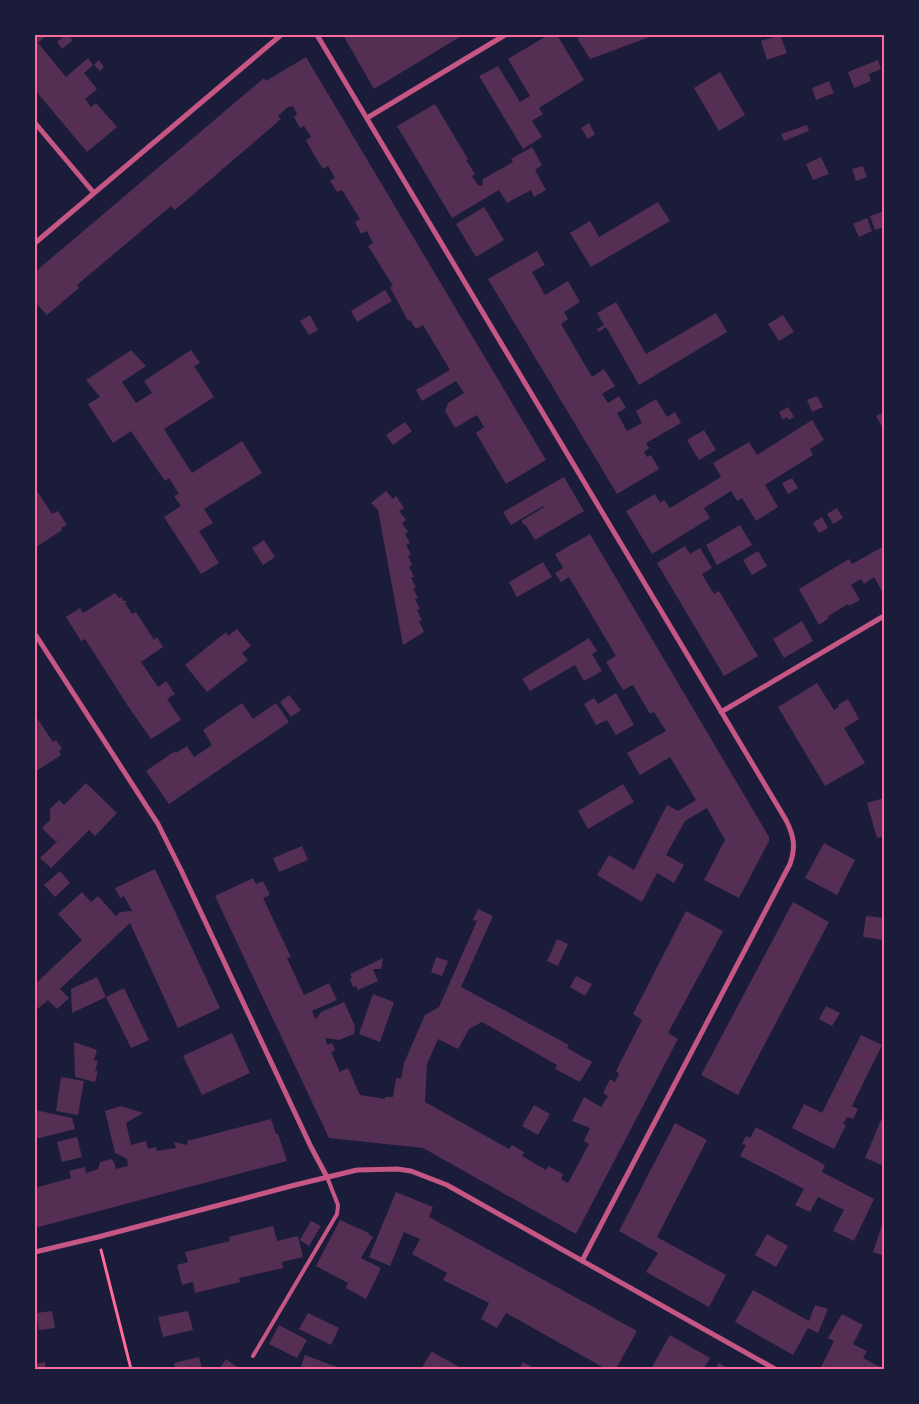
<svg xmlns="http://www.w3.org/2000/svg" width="919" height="1404" viewBox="0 0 919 1404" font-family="'PT Sans',sans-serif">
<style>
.building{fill:#542f53}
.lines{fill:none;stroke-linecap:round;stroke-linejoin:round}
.path{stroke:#ff6b9d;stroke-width:3}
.service{stroke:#c65784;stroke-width:4}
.minor{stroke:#c65784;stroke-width:5}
.neatline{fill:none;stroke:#ff6b9d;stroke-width:2}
</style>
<rect width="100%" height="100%" fill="#1b1b3a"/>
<!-- building -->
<path class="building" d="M35 35H47L38 43 66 77 88 58 93 65 84 73 97 89 85 99 91 107 96 103 117 127 87 152 35 90Z
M65 35H68L73 40 62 49 57 42Z
M343 35H387L388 37 391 35H463L374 89Z
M548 35H557L584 80 539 108 543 114 532 121 542 137 523 149 479 76 498 66 520 102 530 96 508 59Z
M587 35H655L590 59 577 38Z
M780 35 787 53 767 60 761 41Z
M306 57 546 460 506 484 476 433 484 427 477 415 455 428 445 411 448 403 464 393 456 381 422 401 416 390 450 370 423 325 416 329 410 320 408 321 390 287 393 286 368 246 373 243 367 231 361 234 355 222 360 219 342 190 337 192 330 181 335 178 328 166 323 169 314 155 306 140 311 137 304 126 300 128 294 117 297 114 293 106 288 107 278 116 281 119 175 210 171 206 77 285 79 288 47 315 35 302V272L264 78 266 81Z
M99 60 104 67 100 71 94 65Z
M878 60 881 69 869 74 871 81 854 88 848 72Z
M720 72 745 115 719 131 694 88Z
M829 81 834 93 816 100 812 88Z
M435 104 468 159 466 160 475 174 472 176 478 185 482 186 483 179 513 162 511 159 532 147 542 165 535 170 546 190 534 197 531 190 507 203 499 190 452 218 397 126Z
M589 123 595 134 588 139 581 128Z
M807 125 809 131 784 141 781 134Z
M821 157 829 174 813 180 806 164Z
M863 166 867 177 856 181 852 169Z
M658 202 670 221 591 267 570 233 590 221 599 237Z
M484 207 504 240 476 257 456 224Z
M882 212 884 227 875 230 870 216Z
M867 218 872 231 859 237 853 224Z
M537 251 545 265 532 272 545 295 568 281 580 302 564 312 568 319 561 324 592 377 604 369 615 386 602 394 608 403 619 396 626 408 617 413 627 431 642 423 636 411 656 399 667 417 675 412 681 423 646 443 649 448 644 452 647 457 651 455 659 469 617 494 488 279Z
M385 290 392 301 357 322 351 311Z
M616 302 646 354 716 313 727 332 639 385 606 327 599 332 597 329 604 325 597 313Z
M310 315 318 330 309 335 300 321Z
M783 315 794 332 779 341 768 324Z
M131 350 146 366 122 382 136 403 152 393 144 381 191 350 200 363 194 366 214 397 164 429 192 473 242 441 262 473 204 509 213 523 199 531 219 563 201 574 164 517 181 506 174 496 179 494 169 478 165 481 131 431 113 443 88 404 100 397 86 380Z
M817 396 823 407 812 412 807 400Z
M788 407 794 417 789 420 787 417 783 420 779 412Z
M884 412V430L876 416Z
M812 420 824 440 810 449 813 455 765 485 778 507 756 521 742 498 737 501 731 491 704 508 710 518 652 554 626 511 655 494 660 503 664 500 670 508 721 477 713 463 749 442 757 455Z
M405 422 412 431 393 445 386 435Z
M704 430 716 450 699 460 687 440Z
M564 477 584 511 535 540 525 524 524 525 521 521 544 507 543 506 511 525 503 512Z
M792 478 798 488 788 494 782 483Z
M35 488 52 514 58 511 67 525 61 528 62 530 35 548Z
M386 491 393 499 396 496 404 508 399 511 406 520 402 523 408 532 405 534 410 543 406 545 411 554 408 556 412 565 409 567 414 577H411L416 588H413L418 598 415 599 420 609 417 610 422 620 419 621 424 632 403 645 378 510 371 503Z
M837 508 843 518 833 524 827 514Z
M822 517 828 528 819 533 813 523Z
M740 525 752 545 717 565 706 545Z
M590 534 769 837V841L739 898 704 880 725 840 707 808 685 821 666 855 684 865 674 883 657 873 642 902 597 875 609 855 634 870 667 805 678 811 696 800 670 757 640 775 627 753 666 731 654 712 650 714 633 685 623 690 606 662 616 656 569 577 561 582 555 573 563 568 555 554Z
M264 540 275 557 263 565 252 548Z
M685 546 690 554 700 548 712 568 702 574 706 581 714 594 719 591 758 656 724 676 657 563Z
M884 546V595L874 577 864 584 861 579 851 585 860 600 849 606 848 604 828 616 829 618 819 625 799 589 849 559 852 564Z
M758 551 767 566 752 575 743 560Z
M543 562 552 577 517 597 509 582Z
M115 593 119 598 121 597 124 601H127L125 603 132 614 136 612 154 640 157 637 163 647 141 662 158 687 166 681 175 694 167 699 181 720 151 739 128 706 85 639 81 641 66 617 80 608 83 613Z
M802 621 813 641 784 658 773 639Z
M237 629 251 646 242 653 248 660 207 692 185 665 226 632 228 636Z
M589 638 597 651 592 654 602 671 584 681 575 665 530 691 522 679Z
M817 683 834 710 839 707 838 705 848 699 859 719 844 728 865 763 825 786 778 707Z
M616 693 634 725 616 735 607 720 596 725 584 704 594 698 598 704Z
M289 695 301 710 291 717 280 702Z
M242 703 253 719 276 703 289 722 169 804 146 771 175 751 176 753 187 746 194 757 212 745 203 730Z
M35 715 53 742 56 740 62 749 59 751 61 755 35 772Z
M86 783 117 813 95 836 89 830 51 868 40 858 67 832 56 842 42 828 50 820V809L59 800 64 805Z
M623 784 634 802 588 829 578 811Z
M884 798V836L877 838 867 803Z
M824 843 855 860 837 895 805 878Z
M302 846 308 860 279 872 273 858Z
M155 869 220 1008 178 1028 130 923 60 989 69 998 57 1009 48 1000 35 1011V984L82 940 58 914 82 892 91 902 98 896 116 916 120 912 132 911 124 896 120 898 115 888Z
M60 871 70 883 55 897 44 885Z
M253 878 256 884 263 881 270 895 263 898 291 957 287 958 304 995 329 983 337 1000 312 1011 314 1016 316 1019 321 1012 344 1002 355 1026 354 1034 339 1040 326 1038V1042L328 1045 332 1043 335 1050 331 1052 339 1070V1072L348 1068 360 1095 385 1099V1097H393L396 1078 401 1079 404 1063 425 1015 439 1007 477 921 473 920 478 909 493 916 461 987 554 1037 569 1045 567 1048 592 1062 580 1082 555 1069 557 1065 482 1022 469 1029 458 1049 438 1039 427 1064 425 1102 509 1149 512 1145 524 1152 522 1156 546 1170 548 1166 563 1174 561 1179 568 1183 589 1144 584 1141 590 1128 572 1121 584 1097 601 1107 608 1096 603 1093 610 1079 615 1082 619 1074 616 1071 642 1020 633 1014 686 911 723 931 668 1033 678 1039 576 1234 423 1148 329 1138 215 896Z
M793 902 829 922 738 1095 701 1075Z
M866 916 884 918V940L863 937Z
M557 939 568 944 558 966 547 961Z
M436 957 448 961 442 976 431 972Z
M383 958 381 969H373L378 981 358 990 356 986 353 987 350 979 352 977 350 974Z
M576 976 592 984 585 996 570 987Z
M97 977 106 997 124 988 149 1040 131 1048 106 997 72 1013 71 989Z
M373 994 394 1002 380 1042 359 1034Z
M826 1006 840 1013 832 1026 819 1019Z
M232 1033 250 1073 202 1095 183 1056Z
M861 1035 882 1045 852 1106 858 1109 853 1119 847 1117 843 1124 846 1125 834 1149 792 1128 804 1104 822 1113Z
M74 1042 97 1050 94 1060 98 1061 95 1071H98L95 1082 75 1077Z
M61 1077 84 1081 78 1115 56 1111Z
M534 1105 550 1114 538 1135 522 1126Z
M121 1106 143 1113 126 1123 131 1145 146 1141 148 1149 156 1147 157 1151 176 1148 174 1142 188 1145 187 1141 271 1119 276 1134H278L287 1161 35 1228V1188L71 1178 69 1171 85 1167 86 1173 98 1169 100 1162 111 1159 114 1162 116 1169 128 1166 127 1159 115 1153 105 1111Z
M35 1110 72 1118 75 1129 35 1139Z
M884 1113V1166L865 1158Z
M675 1123 707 1140 657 1237 726 1275 709 1307 646 1272 658 1253 619 1231Z
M756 1127 825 1165 822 1172 874 1199 854 1241 833 1231 844 1210 818 1197 810 1212 795 1205 804 1189 740 1156 746 1145 742 1144 746 1136 750 1138Z
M77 1137 82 1157 62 1162 57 1142Z
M396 1192 433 1207 429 1217 637 1331 616 1369H606L506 1313 497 1328 481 1319 489 1303 443 1280 447 1273 412 1254 420 1239 404 1232 390 1266 369 1257Z
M884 1219V1256L873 1252Z
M340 1220 369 1233 368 1234 373 1237 361 1258 381 1268 366 1299 346 1288 348 1283 316 1266Z
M311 1221 321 1226 309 1246 300 1240Z
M273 1226 277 1241 298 1236 303 1257 282 1262 283 1268 239 1278 240 1282 195 1293 193 1282 182 1285 177 1265 188 1262 185 1252 230 1241 229 1237Z
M767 1234 788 1246 776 1267 755 1255Z
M753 1290 809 1321 815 1305 828 1309 818 1333 808 1328 793 1355 735 1322Z
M52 1311 55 1328 39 1330 36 1313Z
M188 1311 193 1330 163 1337 158 1317Z
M308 1313 339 1328 331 1345 299 1329Z
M842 1314 863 1325 853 1344 867 1351 863 1358 884 1369H820L834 1341 828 1338Z
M279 1325 307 1340 297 1358 269 1344Z
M670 1335 710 1358 704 1369H655L652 1367Z
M432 1351 434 1353 463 1369H421Z
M305 1355 342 1369H300Z
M199 1357 202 1369H175L174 1363Z
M226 1359 237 1367 236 1369H219Z
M45 1362 46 1369H35V1364Z
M523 1362 535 1369H519Z
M719 1363 729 1369H715Z"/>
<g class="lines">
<!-- path -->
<path class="path" d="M101 1250 131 1369"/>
<!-- service -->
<path class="service" d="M253 1356 337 1214 338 1205 327 1177"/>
<!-- minor -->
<path class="minor" d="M317 35 786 820C794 836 796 847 790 864L582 1261
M367 118 505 35
M35 123 94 193
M35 243 281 35
M35 634 158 824 181 870 311 1147 327 1177
M721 712 884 616
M35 1252 98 1237 295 1185 357 1170 397 1169 411 1171 447 1185 775 1369"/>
</g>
<!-- border -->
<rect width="919" height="1404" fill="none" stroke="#1b1b3a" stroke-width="72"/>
<rect x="36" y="36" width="847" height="1332" class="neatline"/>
</svg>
